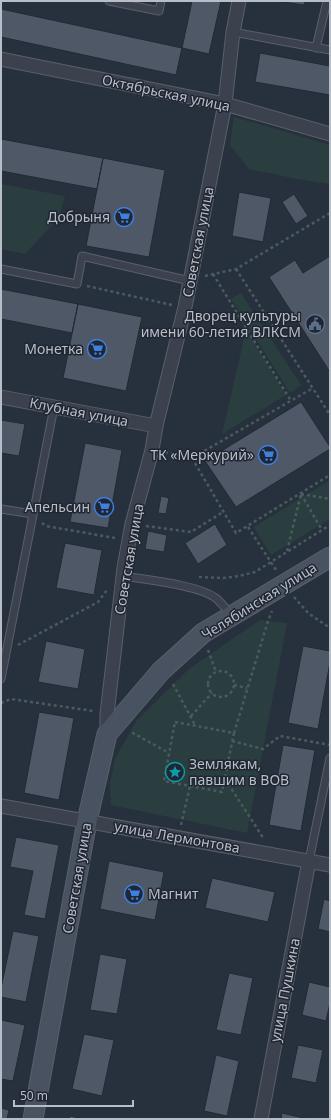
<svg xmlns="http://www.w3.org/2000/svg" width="331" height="1120" viewBox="0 0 331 1120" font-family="'Noto Sans',sans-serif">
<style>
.green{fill:#2a3e3f}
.building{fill:#4e5866;stroke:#222934}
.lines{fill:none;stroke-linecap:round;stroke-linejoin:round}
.lane-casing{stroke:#59606b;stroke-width:9}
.street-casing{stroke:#59606b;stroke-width:15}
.secondary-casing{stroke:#59606b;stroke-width:21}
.path{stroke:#495b5d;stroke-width:2.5;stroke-dasharray:3 3;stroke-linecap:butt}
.lane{stroke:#3b424d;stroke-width:7}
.street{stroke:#3b424d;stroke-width:13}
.secondary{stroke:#495260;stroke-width:19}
.labels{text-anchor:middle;stroke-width:3;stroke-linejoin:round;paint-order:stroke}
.street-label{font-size:14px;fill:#b7bec8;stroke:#202732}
.poi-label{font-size:14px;fill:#b7bec8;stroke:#202732;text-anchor:end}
</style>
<rect width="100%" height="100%" fill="#27313d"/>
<!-- green -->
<path class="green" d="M234 117 330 145V184L297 179 249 169 230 145Z
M1 184 65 196 59 217 25 254 1 249Z
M241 293 301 385 290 393 231 299Z
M246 330 286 395 222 434Z
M330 480V519L271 555 254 527Z
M260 620 287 623 247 833 111 805 110 783 115 759 137 720 189 669Z"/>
<!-- building -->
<path class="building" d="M192 1H221L209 54 182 48Z
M277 1H305L304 5Z
M1 9 182 48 176 75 1 37Z
M260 53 330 66V95L255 82Z
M1 139 103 158 97 189 1 171Z
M103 158 165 170 149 257 86 246Z
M239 192 271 198 263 242 232 236Z
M294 194 308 216 296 224 282 202Z
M330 256V372L269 277 295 260 303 273Z
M1 289 78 304 72 333 1 319Z
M78 304 142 317 126 391 63 378Z
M301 402 330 447V449L236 507 205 461Z
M1 420 25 424 19 456 1 453Z
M85 443 122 450 108 528 70 522Z
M161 496 169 498 166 514 158 513Z
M215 524 227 545 198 564 185 543Z
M148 531 167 535 164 552 145 549Z
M65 543 102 550 94 595 56 588Z
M46 641 85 649 78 689 38 682Z
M303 646 330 651V662L318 729 288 723Z
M39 712 74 718 59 800 24 793Z
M283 745 315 750 301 831 269 825Z
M16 837 59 845 45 919 24 915 33 871 10 867Z
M109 861 164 872 155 920 100 909Z
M212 878 275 892 268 922 205 908Z
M324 899 330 901V932L318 929Z
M13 931 39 936 26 1002 1 997V988Z
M100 954 127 959 117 1014 90 1010Z
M229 973 253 978 241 1035 216 1030Z
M309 982 330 987V1003L326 1021 302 1015Z
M1 1020 25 1025 13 1081 1 1079Z
M84 1034 114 1040 102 1096 72 1089Z
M298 1045 323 1050 316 1083 291 1078Z
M216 1055 239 1061 227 1116 204 1111Z
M1 1108 9 1110 7 1119H1Z
M282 1113 308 1119H281Z
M70 1116 83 1119H69Z"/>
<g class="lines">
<!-- lane casing -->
<g class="lane-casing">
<path id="lane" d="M109 1 159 11 161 1
M233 32 330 50
M316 48 327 1
M1 269 77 284 82 256 190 281
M1 509 33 514
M123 576C147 580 200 585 217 599 222 604 227 610 232 615
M1 679 54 407
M309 861 330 758"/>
</g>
<!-- street casing -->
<g class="street-casing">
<path id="street" d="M1 59 225 104 330 134
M1 397 156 426
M107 734V714L124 568 129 540 132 524 152 450 156 426 185 307 225 104 233 32 239 1
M1 806 330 865
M261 1119 309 861"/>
</g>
<!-- secondary casing -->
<g class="secondary-casing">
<path id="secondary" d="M33 1119 87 821 107 734 161 671 203 633 330 557"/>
</g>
<!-- path -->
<path class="path" d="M236 269 330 415
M213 274 291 401
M205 276 236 269 330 213
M87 286 172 305
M165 452 192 458 313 388
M192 458 236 533 330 475
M301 494 322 530
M301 494 330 499
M42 523 46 526 115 538
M146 526 191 532 223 512
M248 527 276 570
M287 551 301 494
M199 577 223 578 239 576 255 572 330 525
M294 597 308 613 330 628
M18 645 98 602 107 590
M208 650 216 672
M208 684a13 13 0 1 1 26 0a13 13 0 1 1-26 0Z
M173 684 195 725
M234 685 247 688
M1 703 11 699 93 711
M191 716 212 693
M175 722 234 733 222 792 164 781Z
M132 733H133L169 753
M234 733 268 621 272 611
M232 741 263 749 280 736 330 745
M225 779 264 839
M181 825 190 786"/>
<!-- lane -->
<use href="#lane" class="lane"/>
<!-- street -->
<use href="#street" class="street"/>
<!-- secondary -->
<use href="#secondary" class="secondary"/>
</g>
<!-- icons -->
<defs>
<g id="supermarket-ring" transform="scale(1)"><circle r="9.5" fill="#202732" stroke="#3f7fe0" stroke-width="1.5"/><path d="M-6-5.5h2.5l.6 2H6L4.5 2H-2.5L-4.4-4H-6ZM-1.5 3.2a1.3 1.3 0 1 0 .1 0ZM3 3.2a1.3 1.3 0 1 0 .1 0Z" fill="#3f7fe0"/></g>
<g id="civic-ring" transform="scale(1)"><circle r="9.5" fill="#202732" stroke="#5c6f8a" stroke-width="1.5"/><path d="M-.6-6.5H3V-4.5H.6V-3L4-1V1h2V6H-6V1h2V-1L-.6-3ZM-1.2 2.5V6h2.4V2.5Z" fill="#5c6f8a"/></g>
<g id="sight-ring" transform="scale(1)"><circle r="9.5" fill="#202732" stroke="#0f9aa8" stroke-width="1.5"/><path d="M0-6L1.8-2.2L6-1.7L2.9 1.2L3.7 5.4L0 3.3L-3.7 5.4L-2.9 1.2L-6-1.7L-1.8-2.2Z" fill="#0f9aa8"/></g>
</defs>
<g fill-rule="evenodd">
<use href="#supermarket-ring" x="124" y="217"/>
<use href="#civic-ring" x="315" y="324"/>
<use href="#supermarket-ring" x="97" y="349"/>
<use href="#supermarket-ring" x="268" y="455"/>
<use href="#supermarket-ring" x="104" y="507"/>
<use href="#sight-ring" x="175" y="772"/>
<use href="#supermarket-ring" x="134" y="894"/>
</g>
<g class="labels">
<!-- street labels -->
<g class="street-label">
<text transform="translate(166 93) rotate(12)" y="5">Октябрьская улица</text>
<text transform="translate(198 242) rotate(-79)" y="5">Советская улица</text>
<text transform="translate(79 412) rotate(11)" y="5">Клубная улица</text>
<text transform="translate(129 559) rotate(-80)" y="5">Советская улица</text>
<text transform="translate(259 601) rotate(-32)" y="5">Челябинская улица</text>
<text transform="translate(177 837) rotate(10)" y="5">улица Лермонтова</text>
<text transform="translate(77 878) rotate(-80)" y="5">Советская улица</text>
<text transform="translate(285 990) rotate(-79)" y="5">улица Пушкина</text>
</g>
<!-- poi labels -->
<g class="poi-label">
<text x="110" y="222">Добрыня</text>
<text x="301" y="321">Дворец культуры<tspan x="301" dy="16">имени 60-летия ВЛКСМ</tspan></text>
<text x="83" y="354">Монетка</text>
<text x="254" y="460">ТК «Меркурий»</text>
<text x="90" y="512">Апельсин</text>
<text x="189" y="769" text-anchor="start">Землякам,<tspan x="189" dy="16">павшим в ВОВ</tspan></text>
<text x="148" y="899" text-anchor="start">Магнит</text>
</g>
</g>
<!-- border -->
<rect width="331" height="1120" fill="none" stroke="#b7bec8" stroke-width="4"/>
<!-- scale -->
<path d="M14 1100v6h119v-6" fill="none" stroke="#b7bec8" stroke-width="2"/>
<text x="20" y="1100" font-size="12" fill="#b7bec8" stroke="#202732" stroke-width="3" paint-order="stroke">50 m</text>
</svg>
